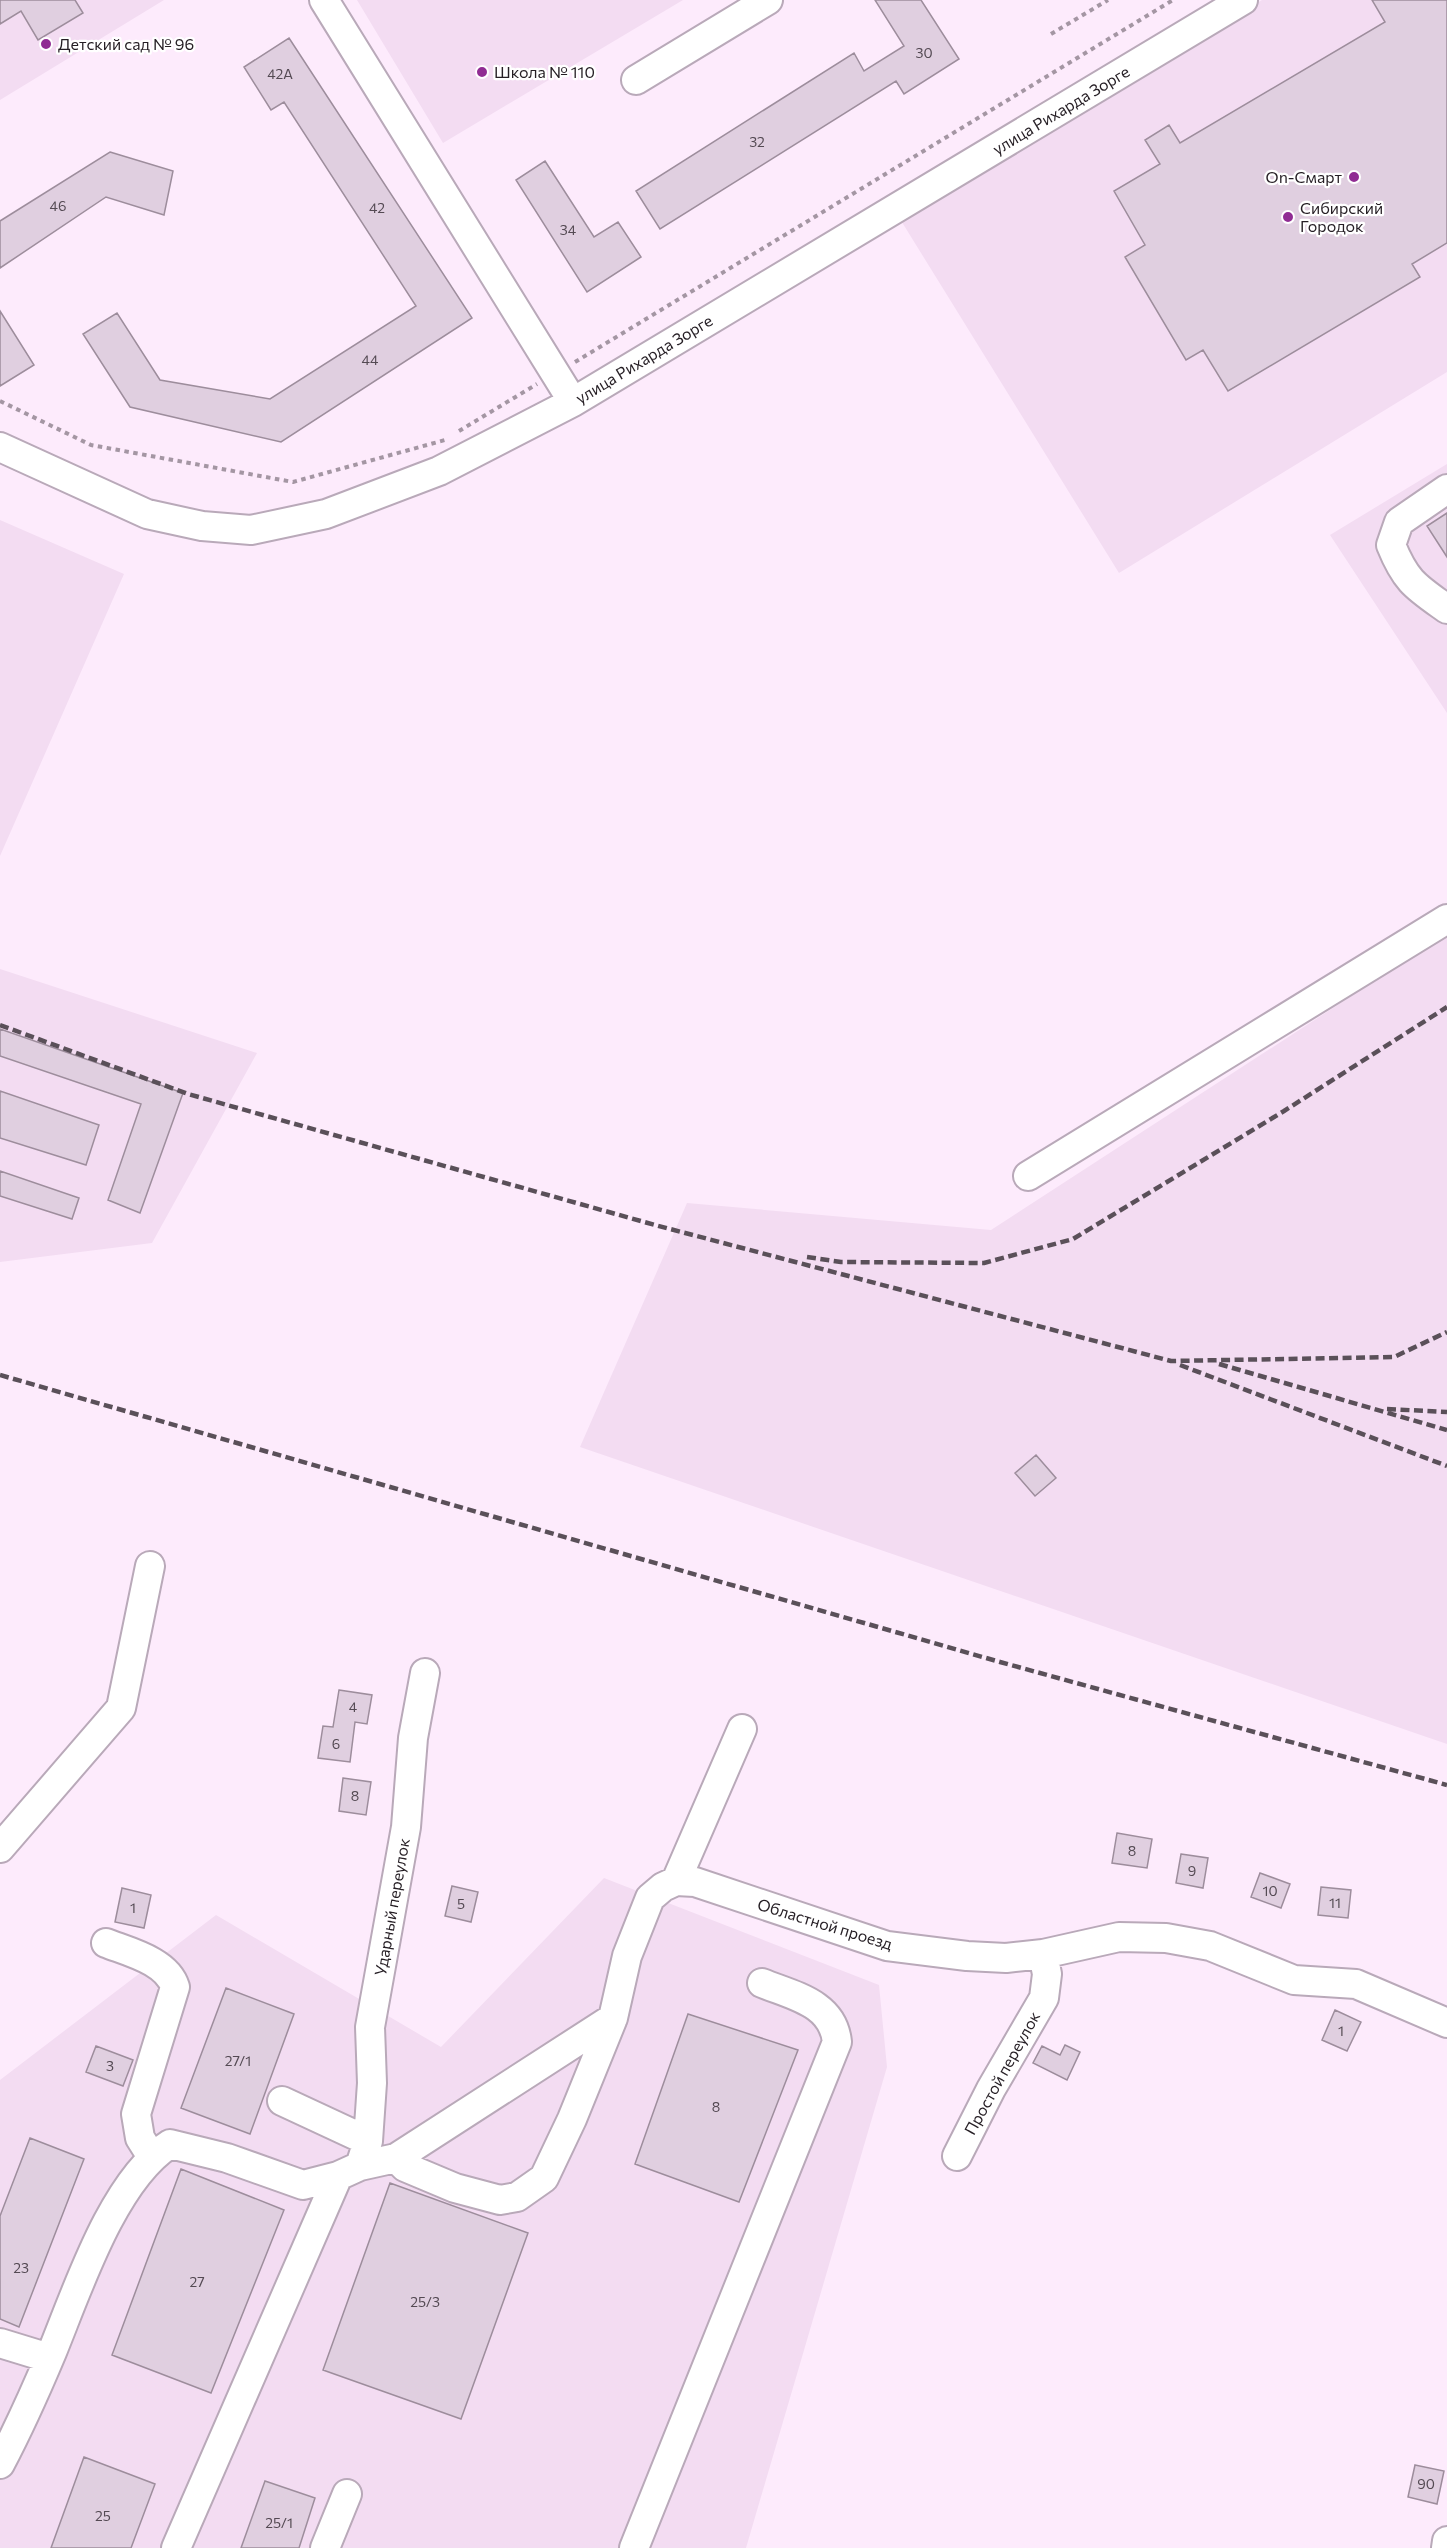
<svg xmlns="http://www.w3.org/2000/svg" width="1447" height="2548" viewBox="0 0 1447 2548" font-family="Commissioner,sans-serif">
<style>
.built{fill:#f3dcf2}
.building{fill:#e0cfe0;stroke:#9d8d9c;stroke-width:1.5}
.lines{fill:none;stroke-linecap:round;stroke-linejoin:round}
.minor-casing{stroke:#b9a9b9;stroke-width:32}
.path{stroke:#a496a3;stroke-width:4;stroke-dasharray:4.5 4.5;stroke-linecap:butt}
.minor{stroke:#fff;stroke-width:28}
.rail{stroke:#5a5059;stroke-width:4.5;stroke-dasharray:9 4.5;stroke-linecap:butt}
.poi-dot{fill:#902c93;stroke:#fff;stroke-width:2}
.labels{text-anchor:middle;stroke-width:4.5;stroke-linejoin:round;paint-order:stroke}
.number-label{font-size:14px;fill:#544a53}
.poi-label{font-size:16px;fill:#251e24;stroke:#fff;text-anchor:start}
.street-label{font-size:16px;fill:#251e24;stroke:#fff}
</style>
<rect width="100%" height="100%" fill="#fdebfc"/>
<!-- built -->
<path class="built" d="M0 0H164L0 100Z
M357 0H683L443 143Z
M1262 0H1447V372L1119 573 900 219Z
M1447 464V713L1330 535Z
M0 520 124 574 0 856Z
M1447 934V1744L580 1447 687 1203 991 1230Z
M0 969 257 1053 152 1243 0 1262Z
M604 1878 879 1985 887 2067 746 2548H0V2080L216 1915 441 2047Z"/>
<!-- building -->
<path class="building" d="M0 0H75L83 13 38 40 21 11 0 24Z
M875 0H921L959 59 904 94 896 81 660 229 636 191 854 53 864 71 904 46Z
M1372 0H1447V243L1412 264 1420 277 1228 391 1203 350 1186 360 1125 257 1145 245 1114 191 1160 164 1145 140 1169 125 1180 143 1385 22Z
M289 38 472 318 281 442 130 407 83 334 117 313 160 380 270 399 416 306 284 102 271 110 244 67Z
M110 152 173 171 164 215 106 197 0 268V221Z
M545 161 594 237 618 222 641 257 587 292 516 180Z
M0 311 34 365 0 386Z
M1447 513V557L1427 526Z
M0 1029 183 1093 140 1213 108 1200 141 1104 0 1056Z
M0 1091 99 1125 86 1165 0 1138Z
M0 1171 79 1198 72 1219 0 1196Z
M1036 1455 1056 1478 1035 1496 1015 1473Z
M339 1690 372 1695 367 1724 355 1722 350 1762 318 1758 323 1726 333 1727Z
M343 1778 371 1782 366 1815 339 1811Z
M1117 1833 1152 1839 1147 1868 1112 1863Z
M1181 1854 1208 1858 1203 1888 1176 1883Z
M1260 1873 1290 1884 1281 1908 1251 1897Z
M452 1886 478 1892 471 1922 445 1916Z
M1321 1887 1351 1890 1348 1918 1318 1915Z
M122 1888 151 1895 144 1928 115 1922Z
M226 1988 294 2014 250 2134 181 2108Z
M1335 2010 1361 2022 1347 2051 1322 2040Z
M688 2014 798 2050 739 2202 635 2164Z
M1065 2045 1080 2052 1067 2080 1033 2063 1042 2046 1060 2055Z
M96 2046 133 2060 123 2086 86 2072Z
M30 2138 84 2159 19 2327 0 2319V2216Z
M181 2169 284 2210 211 2393 112 2355Z
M390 2183 528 2233 461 2419 323 2370Z
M84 2457 155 2484 131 2548H51Z
M1415 2465 1444 2471 1437 2504 1408 2497Z
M265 2481 315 2498 299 2548H241Z"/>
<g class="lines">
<!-- minor casing -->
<g class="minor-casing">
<path id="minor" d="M324 0 573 402
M636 80 768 0
M0 447 147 514 202 526 251 530 326 514 439 471 573 402 1243 0
M1447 489 1399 522 1391 545C1406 582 1416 587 1447 609
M1028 1176 1447 919
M0 1848 121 1708 150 1566
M676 1881 742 1729
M106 1943C129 1952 167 1961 175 1987L136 2114 140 2138 152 2157
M282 2101 368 2141
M957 2156 991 2089 1044 1998 1047 1974 1043 1954
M396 2158 405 2167 455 2188 500 2200 517 2197 544 2178 572 2119 613 2018
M360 2166 396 2158 613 2018 627 1956 650 1898 663 1887 676 1881 695 1882 887 1946 967 1956 1006 1958 1043 1954 1119 1937 1166 1938 1210 1946 1294 1980 1356 1984 1447 2023
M0 2343 49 2358
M0 2464C19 2428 36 2390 52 2352 77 2291 113 2180 170 2144L227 2158 303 2185 338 2176 360 2166 368 2141 372 2083 370 2027 406 1827 413 1738 425 1673
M176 2548 338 2176
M325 2548 347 2494
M634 2548 837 2042C833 2003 794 1996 762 1983
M1446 2548 1447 2541"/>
</g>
<!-- path -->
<path class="path" d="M1051 34 1108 0
M575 362 1173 0
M0 401 91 445 293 482 445 440
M459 431 537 384"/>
<!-- minor -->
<use href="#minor" class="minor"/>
<!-- rail -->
<path class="rail" d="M0 1025 188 1094 655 1225 1171 1361 1394 1357 1447 1332
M807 1257 841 1262 984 1263 1073 1239 1284 1111 1447 1007
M1219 1364 1447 1430
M1180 1365 1447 1466
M0 1375 1000 1662 1447 1785
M1387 1409 1447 1412"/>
</g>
<!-- markers -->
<g class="poi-dot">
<circle cx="46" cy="44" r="6"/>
<circle cx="482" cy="72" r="6"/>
<circle cx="1354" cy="177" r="6"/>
<circle cx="1288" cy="217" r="6"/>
</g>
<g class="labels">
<!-- number labels -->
<g class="number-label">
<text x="924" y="58">30</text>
<text x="280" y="79">42А</text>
<text x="757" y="147">32</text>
<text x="58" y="211">46</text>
<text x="377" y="213">42</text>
<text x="568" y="235">34</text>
<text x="370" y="365">44</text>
<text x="353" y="1712">4</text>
<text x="336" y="1749">6</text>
<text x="355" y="1801">8</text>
<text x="1132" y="1856">8</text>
<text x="1192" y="1876">9</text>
<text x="1270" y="1896">10</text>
<text x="1335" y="1908">11</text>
<text x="461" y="1909">5</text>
<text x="133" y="1913">1</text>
<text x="1341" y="2036">1</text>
<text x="238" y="2066">27/1</text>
<text x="110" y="2071">3</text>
<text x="716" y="2112">8</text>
<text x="21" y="2273">23</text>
<text x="197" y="2287">27</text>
<text x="425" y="2307">25/3</text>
<text x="1426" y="2489">90</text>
<text x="103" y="2521">25</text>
<text x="279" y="2528">25/1</text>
</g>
<!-- poi labels -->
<g class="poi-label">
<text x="58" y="50">Детский сад № 96</text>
<text x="494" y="78">Школа № 110</text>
<text x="1342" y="183" text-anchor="end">On-Смарт</text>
<text x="1300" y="214">Сибирский<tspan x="1300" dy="18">Городок</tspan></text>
</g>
<!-- street labels -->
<g class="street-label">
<text transform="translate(1061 110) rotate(-31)" y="6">улица Рихарда Зорге</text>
<text transform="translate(644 359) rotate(-31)" y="6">улица Рихарда Зорге</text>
<text transform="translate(392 1907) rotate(-80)" y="6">Ударный переулок</text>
<text transform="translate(825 1924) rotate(17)" y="6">Областной проезд</text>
<text transform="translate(1002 2073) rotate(-61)" y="6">Простой переулок</text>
</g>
</g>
</svg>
